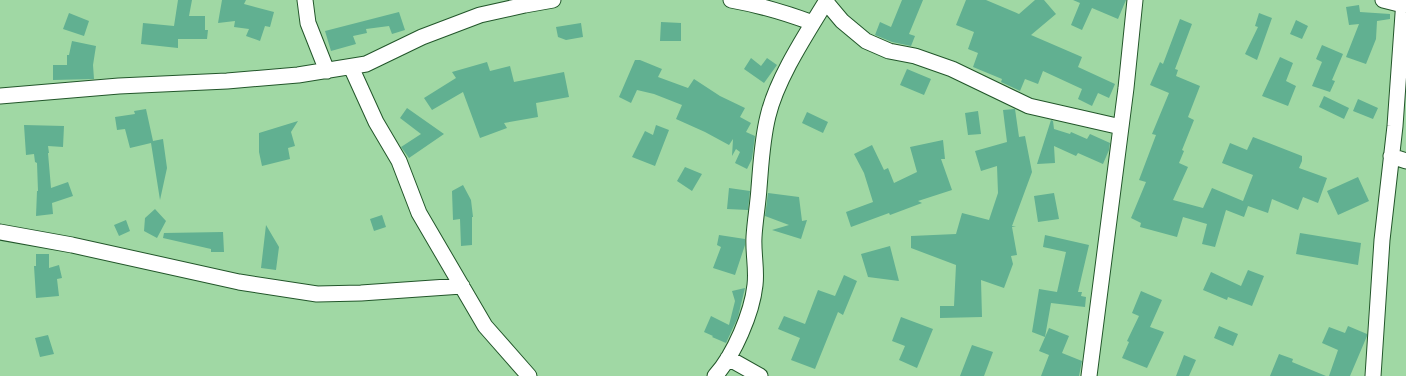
<svg xmlns="http://www.w3.org/2000/svg" width="1406" height="376" viewBox="0 0 1406 376" font-family="Commissioner,sans-serif">
<style>
.building{fill:#61b091}
.lines{fill:none;stroke-linecap:round;stroke-linejoin:round}
.street-casing{stroke:#22562a;stroke-width:17}
.street{stroke:#fff;stroke-width:15}
</style>
<rect width="100%" height="100%" fill="#a0d8a4"/>
<!-- building -->
<path class="building" d="M178 0H192L189 16H205V30H208L207 39H178V48L141 44 143 23 174 26Z
M222 0H246L244 4 274 12 270 27 265 26 260 41 246 36 249 29 234 27 235 21 218 23Z
M902 0H923L909 34 915 36 911 46 892 42 875 35 880 22 891 27Z
M966 0H986L1019 14 1035 0H1044L1056 14 1031 35 1082 57 1078 67 1115 84 1109 98 1098 93 1092 106 1078 99 1082 89 1043 71 1038 84 1025 79 1020 91 1001 82 1002 79 973 67 978 53 968 49 974 32 956 25Z
M1073 0H1126L1118 19 1092 8 1082 30 1071 25 1080 3Z
M1359 5 1360 12 1390 14V19L1377 21 1376 39 1366 64 1346 57 1359 24 1349 25 1346 7Z
M399 12 405 30 392 34 389 26 366 29 367 33 353 36 356 44 331 51 325 31Z
M69 13 89 21 84 36 63 29Z
M1259 13 1272 18 1257 60 1245 54 1258 27 1255 26Z
M1180 19 1192 24 1175 69 1178 70 1176 76 1200 86 1188 117 1194 120 1182 150 1184 151 1179 163 1188 167 1173 200 1203 208 1212 188 1243 201 1253 175 1222 163 1230 143 1247 150 1253 137 1302 156V161L1299 168 1327 178 1318 203 1303 197 1298 210 1272 199 1268 213 1248 206 1244 217 1226 210 1215 247 1202 244 1207 224 1183 217 1177 237 1140 227 1141 223 1131 218 1146 182 1139 180 1156 135 1152 134 1169 93 1150 85 1160 62 1163 64Z
M1296 20 1308 26 1302 39 1290 34Z
M661 22 681 23V41H660Z
M581 23 583 37 566 40 558 37 556 27Z
M72 41 96 46 93 65 94 79 53 80V65H67V55H69Z
M1322 45 1343 54 1332 80 1335 81 1330 92 1312 86 1322 62 1316 59Z
M1280 57 1293 63 1286 81 1296 86 1288 106 1262 96Z
M751 58 761 66 767 58 777 65 764 83 744 69Z
M635 60H640L662 69 658 77 688 88 694 79 720 96 745 108 740 117 751 123 746 132 755 136 752 159 747 169 735 163 740 152 736 149 732 156 733 139 729 145 705 132 676 119 682 105 654 94 637 90 631 103 619 97Z
M487 62 490 71 510 66 514 82 564 72 569 97 536 103 538 117 504 123 507 128 480 138 463 92 432 110 424 98 456 78 452 72Z
M907 69 931 79 924 95 900 85Z
M1324 96 1349 108 1344 119 1319 107Z
M1358 99 1378 108 1373 119 1353 111Z
M407 108 444 134 409 158 401 147 421 134 400 118Z
M146 109 153 141 163 139 167 168 160 200 151 143 130 148 125 129 117 130 115 117 135 114 134 111Z
M1014 109H1015L1019 137 1025 136 1032 172 1012 226H1016L1012 227 1017 255 1011 256 1013 264 1004 288 981 280 982 317 940 318V306H954L956 265 911 248V236L956 234 962 213 989 220 998 193 997 166 981 171 975 151 1007 142 1003 110Z
M978 111 981 134 968 135 965 113Z
M807 112 828 122 823 133 802 123Z
M1051 120 1053 121 1054 129 1070 134 1071 132 1087 139 1090 134 1110 143 1109 150 1103 164 1078 153 1076 156 1054 146 1055 163 1037 164Z
M298 121 291 132 295 146 288 148 290 159 262 166 259 152V133Z
M24 125 64 126 63 147 48 146 49 153H48L51 188 68 182 73 196 52 203 53 214 36 216 37 191H38L37 163 35 162 34 154 26 155Z
M656 125 669 130 655 166 632 157 645 131 653 135Z
M943 140 945 159H941L952 190 918 201 922 203 890 215 889 213 851 227 846 212 873 202 864 173 854 154 872 145 884 170 888 168 894 183 917 172 910 147Z
M685 167 702 174 692 191 677 181Z
M1358 177 1369 201 1338 215 1327 191Z
M463 185 471 200 473 217H472V245L461 246 460 219 453 220 452 191Z
M729 188 750 191 748 210 727 209Z
M768 193 799 197 802 221 807 220 801 239 772 230 789 225 765 216Z
M1054 193 1059 219 1038 222 1034 196Z
M155 209 166 221 157 238 144 231 145 218Z
M382 215 386 227 374 231 370 219Z
M126 220 130 231 119 236 114 225Z
M266 225 279 247 276 270 261 268Z
M223 232 224 252H211V249L163 238 164 233Z
M1300 233 1361 243 1358 265 1296 254Z
M719 235 745 239V245L735 275 713 268 721 247 717 245Z
M1045 235 1089 245 1078 292H1082L1081 296 1086 297 1085 307 1051 303 1045 337 1032 332 1039 289 1057 292 1066 252 1043 247Z
M890 246 899 281 868 277 861 254Z
M36 254H49V268L59 265 62 278 57 279 59 296 36 298 34 266H36Z
M1248 270 1264 276 1252 306 1228 297 1227 300 1203 290 1211 272 1241 286Z
M844 275 857 281 843 315 838 312 815 369 791 360 800 338 778 329 784 316 805 324 818 290 835 296Z
M745 288 738 317 726 343 712 337 713 336 704 332 711 316 729 325 735 301 732 291Z
M1141 291 1162 300 1150 327 1164 332 1147 368 1122 358 1129 342 1127 341 1139 316 1132 313Z
M901 317 933 329 917 368 899 360 905 346 892 341Z
M1219 326 1238 334 1233 346 1214 338Z
M1348 326 1367 334V336L1350 376H1329L1338 350 1322 343 1329 327 1345 333Z
M1049 328 1069 336 1062 353 1082 361 1079 376H1041L1049 355 1039 351Z
M48 335 54 354 40 357 35 338Z
M972 345 993 352 984 376H960Z
M1279 354 1293 359 1292 362 1326 376H1270Z
M1184 355 1196 360 1189 376H1176Z"/>
<g class="lines">
<!-- street casing -->
<g class="street-casing">
<path id="street" d="M305 0 308 23 327 71
M731 0C759 5 786 13 813 23
M1383 0 1403 5
M826 2 842 21 866 41 889 51 915 56 952 69 1029 106 1121 127
M351 67 376 122 399 161 419 213 485 326 529 376
M0 96 119 86 227 81 298 75 366 64 422 37 480 15 525 5 553 0
M1391 156 1406 161
M0 232 72 245 239 282 317 294 361 293 462 286
M728 358 760 376
M715 376C734 355 752 313 755 285 757 269 753 253 754 237 755 220 758 204 759 188 761 164 762 140 768 116 777 78 807 33 827 0
M1089 376 1126 88 1135 0
M1373 376 1382 240 1395 126 1404 0"/>
</g>
<!-- street -->
<use href="#street" class="street"/>
</g>
</svg>
